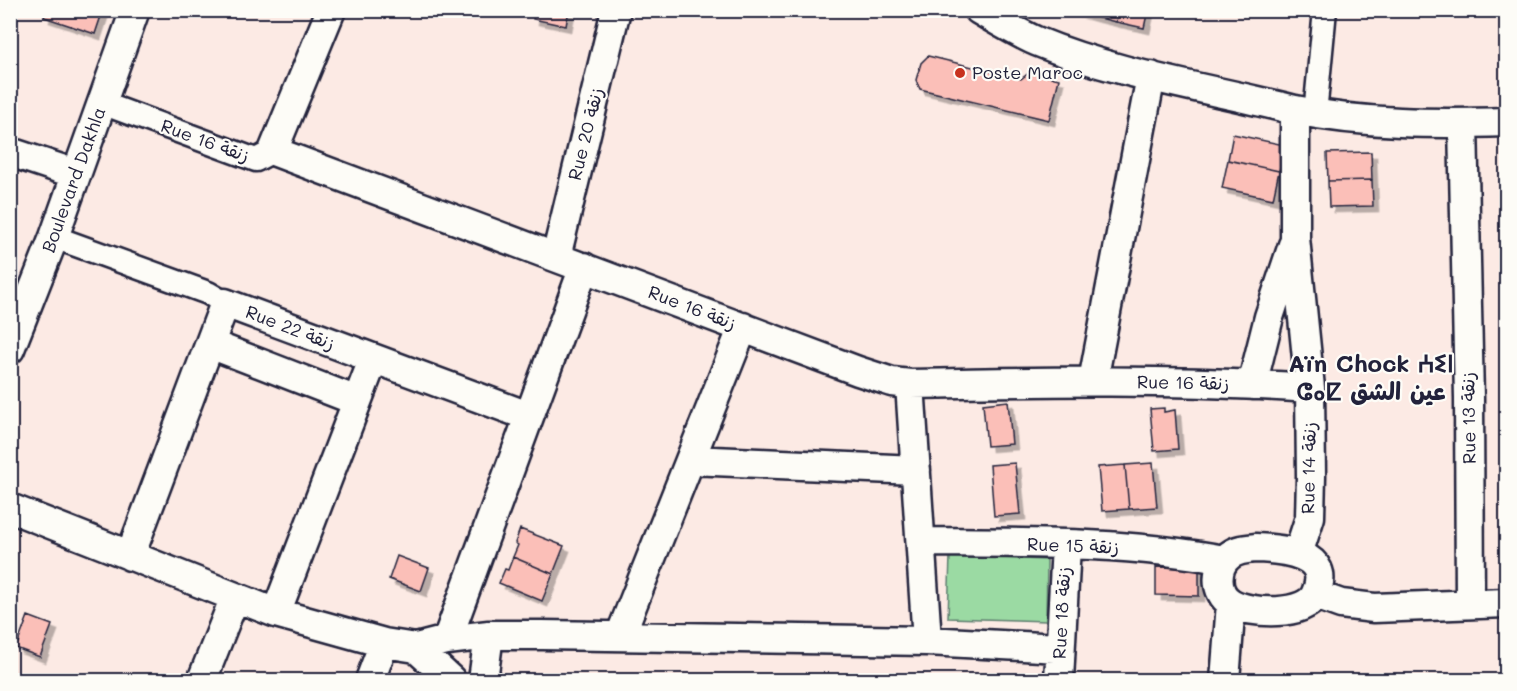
<svg xmlns="http://www.w3.org/2000/svg" width="1517" height="691" viewBox="0 0 1517 691" font-family="Mali,'Playpen Sans Arabic','Noto Sans Tifinagh',sans-serif">
<style>
.green{fill:#9bdaa3;stroke:#5e7e6f;stroke-width:1.5}
.building{fill:#fbbfb8;stroke:#22223b;stroke-width:1.5;filter:url(#shadow)}
.lines{fill:none;stroke-linecap:round;stroke-linejoin:round}
.pedestrian-casing{stroke:#22223b;stroke-width:27}
.minor-casing{stroke:#22223b;stroke-width:33}
.pedestrian{stroke:#fdfcf7;stroke-width:22}
.minor{stroke:#fdfcf7;stroke-width:28}
.poi-dot{fill:#c8321e;stroke:#fdfcf7;stroke-width:2}
.labels{text-anchor:middle;stroke-width:4.5;stroke-linejoin:round;paint-order:stroke}
.poi-label{font-size:18px;fill:#22223b;stroke:#fdfcf7;text-anchor:start}
.street-label{font-size:18px;fill:#22223b;stroke:#fdfcf7}
.district-label{font-size:24px;font-weight:bold;fill:#22223b;stroke:#fdfcf7}
</style>
<defs>
<filter id="shadow"><feDropShadow dx="5.5" dy="5.5" stdDeviation="0" flood-color="#0004"/></filter>
</defs>
<rect width="100%" height="100%" fill="#fceae4"/>
<filter id="ink" filterUnits="userSpaceOnUse"><feTurbulence type="fractalNoise" baseFrequency=".0167" numOctaves="2"/><feDisplacementMap in="SourceGraphic" scale="12" xChannelSelector="R" yChannelSelector="G"/><feConvolveMatrix kernelMatrix="1 2 1 2 8 2 1 2 1" color-interpolation-filters="sRGB"/></filter>
<g filter="url(#ink)">
<!-- green -->
<path class="green" d="M950 556 1047 560 1046 621 948 618Z"/>
<!-- building -->
<path class="building" d="M46 10H103L95 34 44 17Z
M535 10H569L566 26 533 19Z
M1069 10H1092L1091 16Z
M1092 10H1118L1116 22 1091 16Z
M1118 10H1148L1144 28 1116 22Z
M928 56 1021 79 1030 72 1059 79 1049 120 920 89 916 80 921 63Z
M1233 134 1284 145 1279 171 1228 160Z
M1371 152 1372 180 1328 181 1327 153Z
M1228 160 1279 171 1273 199 1222 188Z
M1372 180 1373 206 1329 207 1328 181Z
M1008 401 1012 444 987 446 983 404Z
M1164 408V412L1175 410 1178 449 1154 451 1150 409Z
M1015 463 1020 514 994 516 990 465Z
M1153 463 1157 507 1129 509 1125 465Z
M1125 465 1129 509 1102 511 1098 467Z
M520 529 564 546 553 574 513 557 518 545 515 543Z
M397 556 429 568 421 591 389 579Z
M513 557 553 574 542 601 499 583 505 569 508 570Z
M1156 567 1199 568V596L1156 595Z
M28 616 52 625 40 657 16 648Z"/>
<g class="lines">
<!-- pedestrian casing -->
<g class="pedestrian-casing">
<path id="pedestrian" d="M102 103 256 160 273 151
M1315 114 1325 10
M54 237 208 293 225 303"/>
</g>
<!-- minor casing -->
<g class="minor-casing">
<path id="minor" d="M331 10 273 151 858 371 892 382 910 384C1043 381 1177 379 1310 388
M979 10C998 21 1016 32 1036 41 1118 75 1209 88 1295 110 1364 124 1436 124 1506 122
M1295 110V238L1310 388 1311 476 1310 517 1298 554
M1463 123 1469 398 1470 604
M10 152 76 174
M556 257 616 10
M210 344 357 401
M10 349 54 237 135 10
M1093 381 1151 76
M910 384 927 641
M1252 385 1269 317 1293 245
M690 460 916 470
M10 508 276 613 384 643 416 648 447 640 489 635H542L927 641 1059 648
M921 542C1021 543 1125 541 1224 560
M1256 548C1282 549 1333 553 1316 593 1307 617 1249 614 1231 603 1214 593 1215 566 1230 555 1238 549 1246 549 1256 548Z
M130 556 225 303 528 416
M1316 595 1341 604 1374 608 1506 603
M276 613 373 360
M620 636 743 327
M447 640 584 267
M416 648 451 680
M202 680 235 597
M370 680 384 643
M483 680 489 635
M1059 680 1066 545
M1225 680 1231 603"/>
</g>
<!-- pedestrian -->
<use href="#pedestrian" class="pedestrian"/>
<!-- minor -->
<use href="#minor" class="minor"/>
</g>
</g>
<!-- markers -->
<circle class="poi-dot" cx="960" cy="73" r="6"/>
<g class="labels">
<!-- poi labels -->
<g class="poi-label">
<text x="972" y="79">Poste Maroc</text>
</g>
<!-- street labels -->
<g class="street-label">
<text transform="translate(586 134) rotate(-76)" y="6">Rue 20 زنقة</text>
<text transform="translate(205 141) rotate(20)" y="6">Rue 16 زنقة</text>
<text transform="translate(74 180) rotate(-70)" y="6">Boulevard Dakhla</text>
<text transform="translate(692 308) rotate(21)" y="6">Rue 16 زنقة</text>
<text transform="translate(290 328) rotate(21)" y="6">Rue 22 زنقة</text>
<text transform="translate(1183 383) rotate(1)" y="6">Rue 16 زنقة</text>
<text transform="translate(1469 418) rotate(-91)" y="6">Rue 13 زنقة</text>
<text transform="translate(1309 468) rotate(-89)" y="6">Rue 14 زنقة</text>
<text transform="translate(1073 546) rotate(2)" y="6">Rue 15 زنقة</text>
<text transform="translate(1062 613) rotate(-87)" y="6">Rue 18 زنقة</text>
</g>
<!-- district labels -->
<g class="district-label">
<text x="1371" y="372">Aïn Chock ⵄⵉⵏ<tspan x="1371" dy="28">ⵛⴰⵇ عين الشق</tspan></text>
</g>
</g>
<!-- margin -->
<rect width="1517" height="691" fill="none" stroke="#fdfcf7" stroke-width="36"/>
<rect x="18" y="18" width="1481" height="655" fill="none" stroke="#22223b" stroke-width="2" filter="url(#ink)"/>
</svg>
